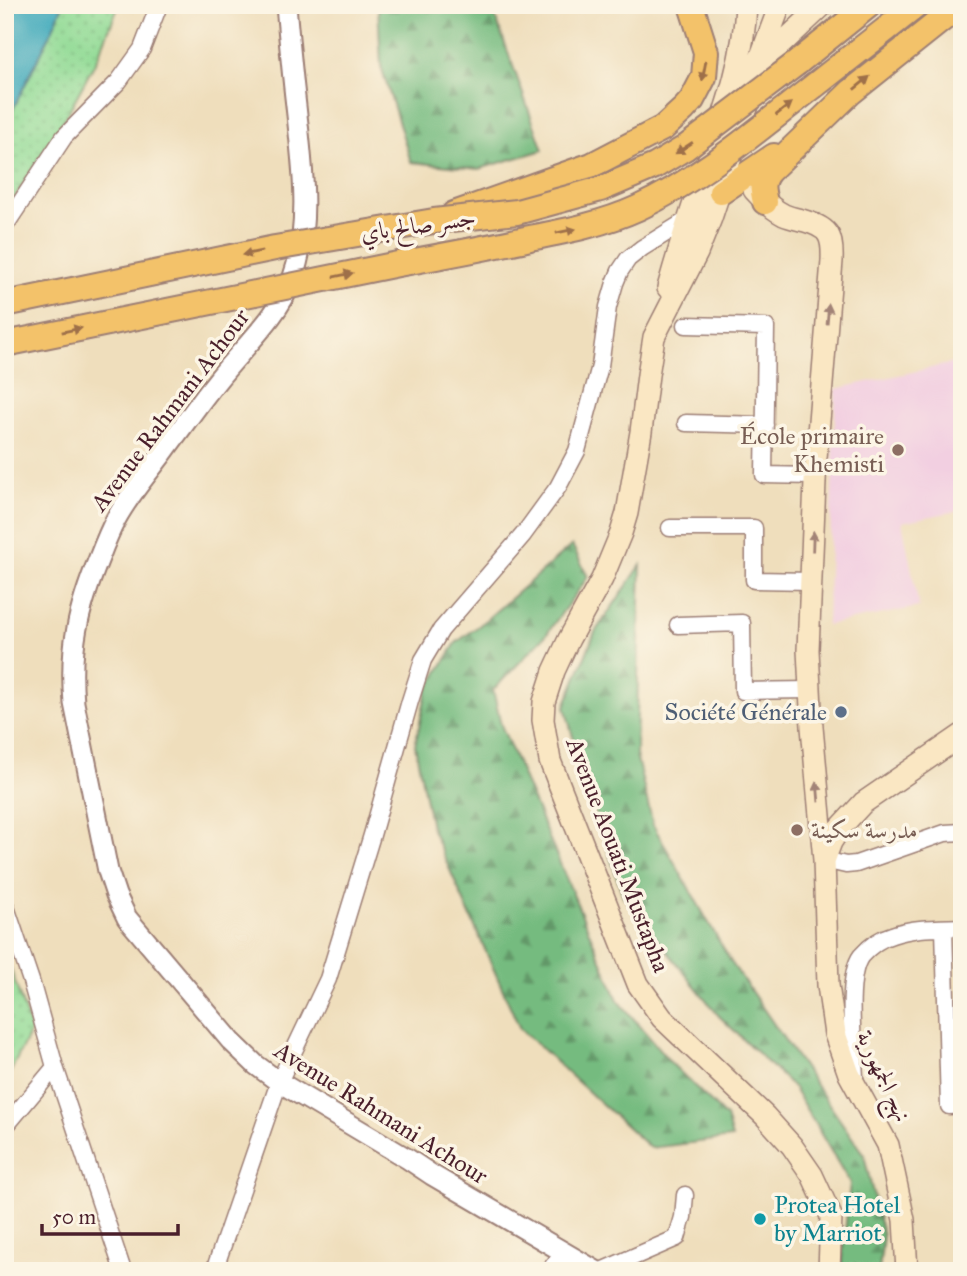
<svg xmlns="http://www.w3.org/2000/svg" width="967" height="1276" viewBox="0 0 967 1276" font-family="'IM FELL Great Primer',Amiri,serif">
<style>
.built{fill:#f2cfe1}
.grass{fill:url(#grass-dots);stroke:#6e7d60;stroke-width:2}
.forest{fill:url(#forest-firs);stroke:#606d55;stroke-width:2}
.water{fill:#3ca9bb;stroke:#436473;stroke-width:2}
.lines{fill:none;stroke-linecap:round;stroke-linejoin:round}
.minor-casing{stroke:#9c7e74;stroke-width:19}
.tertiary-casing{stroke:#9c7e74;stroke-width:23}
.secondary-casing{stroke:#9c7e74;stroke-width:24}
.trunk-casing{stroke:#9c7e74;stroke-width:28}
.minor{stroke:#fff;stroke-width:16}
.tertiary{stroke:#fff;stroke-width:19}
.secondary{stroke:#fae7c3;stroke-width:21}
.trunk{stroke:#f3c26a;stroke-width:24}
.trunk-bridge-casing{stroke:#9c7e74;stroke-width:28;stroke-linecap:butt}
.trunk-bridge{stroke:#f3c26a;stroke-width:24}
.oneway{fill:#9e704a}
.oneway2{fill:#a28377}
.education-dot{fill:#8d6e63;stroke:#fcf5e5;stroke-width:2.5}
.service-dot{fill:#5c6f8a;stroke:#fcf5e5;stroke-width:2.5}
.culture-dot{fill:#0f9aa8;stroke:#fcf5e5;stroke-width:2.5}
.labels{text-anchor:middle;stroke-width:7;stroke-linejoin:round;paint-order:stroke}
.street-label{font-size:24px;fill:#4a1f2b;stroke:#fcf5e5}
.education-label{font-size:24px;fill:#785e54;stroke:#fcf5e5;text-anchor:end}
.service-label{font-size:24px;fill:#4e5e75;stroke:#fcf5e5;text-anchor:end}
.culture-label{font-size:24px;fill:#0d838f;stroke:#fcf5e5;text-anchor:start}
</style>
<defs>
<pattern id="grass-dots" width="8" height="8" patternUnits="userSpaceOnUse" patternTransform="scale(1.75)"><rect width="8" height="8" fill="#92db96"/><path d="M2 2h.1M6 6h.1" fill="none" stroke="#7fbc81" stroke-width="1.8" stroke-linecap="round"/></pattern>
<pattern id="forest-firs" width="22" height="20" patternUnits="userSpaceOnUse" patternTransform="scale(1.75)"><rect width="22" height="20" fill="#75bb7f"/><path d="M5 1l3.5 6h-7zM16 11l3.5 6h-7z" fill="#629768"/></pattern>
</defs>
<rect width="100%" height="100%" fill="#fcf5e5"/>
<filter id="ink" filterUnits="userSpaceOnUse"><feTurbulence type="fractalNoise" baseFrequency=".0143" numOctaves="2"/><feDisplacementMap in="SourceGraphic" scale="14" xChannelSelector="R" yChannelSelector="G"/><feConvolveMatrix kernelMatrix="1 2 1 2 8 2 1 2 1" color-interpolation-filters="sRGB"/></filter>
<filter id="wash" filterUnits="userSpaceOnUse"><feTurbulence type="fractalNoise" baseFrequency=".00686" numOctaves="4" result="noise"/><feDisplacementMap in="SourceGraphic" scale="28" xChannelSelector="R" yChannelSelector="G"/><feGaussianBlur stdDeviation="1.57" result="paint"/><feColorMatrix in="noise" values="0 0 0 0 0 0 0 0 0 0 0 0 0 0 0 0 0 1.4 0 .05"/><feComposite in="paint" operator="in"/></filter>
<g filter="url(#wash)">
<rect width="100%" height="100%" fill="#efdebc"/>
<!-- built -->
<path class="built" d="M962 361V510L902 522 919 607 827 625 836 389Z"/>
<!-- grass -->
<path class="grass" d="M5 5H119L97 59 63 122 5 212Z
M5 952 31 1030 5 1083Z"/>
<!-- forest -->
<path class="forest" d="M378 5H491L543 150 479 169 411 162 381 66Z
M572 545 588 577 545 636 493 690 501 725 618 1000 670 1062 726 1117 732 1138 650 1148 520 1029 431 827 415 745 427 690 456 643 480 625Z
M641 565 636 755 653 825 731 962 864 1155 883 1236 879 1271H841L850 1183 793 1087 719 1016 623 896 580 765 565 706 595 632Z"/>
<!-- water -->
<path class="water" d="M5 5H63L52 31 5 125Z"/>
</g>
<g filter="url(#ink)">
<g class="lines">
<!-- minor casing -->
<g class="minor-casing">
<path id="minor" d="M5 226 64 137 119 81 142 49 159 5
M686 325 766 327 764 475 815 476
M686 423 765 425
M670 528H754V580L811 581
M678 625 742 623 743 691 810 690
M824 860 846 865 856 864 945 833 962 832
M5 904 31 981 55 1067 123 1271
M944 928 949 1106 962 1105
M855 1078C854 1050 845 977 861 956 869 947 881 938 892 935 914 927 939 928 962 927
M5 1127 55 1067
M214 1271 279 1082 328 979 372 835 410 701 423 660 441 630 523 535 558 487 577 451 600 366 608 307 615 283 620 271 628 259 642 248 692 217
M549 1271 564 1252
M601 1271 677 1238 683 1217 685 1195"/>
</g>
<!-- tertiary casing -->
<g class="tertiary-casing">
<path id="tertiary" d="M286 5C289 39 292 72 296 106 302 162 312 225 292 280 277 319 241 349 216 382 199 403 184 425 168 446 151 470 130 493 116 519 109 532 104 545 99 558 78 610 69 647 74 703L108 871 116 895 127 918 231 1041 256 1065 279 1082 408 1159 432 1175 596 1271"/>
</g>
<!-- secondary casing -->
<g class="secondary-casing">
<path id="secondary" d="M780 5 757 67 753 90 711 218 697 253 654 337 648 375 641 432 627 513 621 533 602 579 569 639 554 671 544 702 543 720 550 761 638 984 662 1018 765 1116 792 1146 812 1175 831 1216 829 1271
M761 63 823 5
M754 190C763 200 772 209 784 215 791 218 798 219 805 221 830 228 833 237 832 261L816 458 808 650 812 727 824 860 828 985 835 1034 849 1074 888 1145 904 1220 907 1271
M668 288C679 249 691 211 704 173 722 119 744 63 746 5
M825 858 831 842 840 828 863 803 962 735"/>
</g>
<!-- trunk casing -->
<g class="trunk-casing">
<path id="trunk" d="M797 63 869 5
M814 86 917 5
M721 192 774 156
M765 202C762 189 760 182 769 171L851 92 960 5
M454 214 592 165 663 128 684 109 692 100 704 77 706 52 691 5"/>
</g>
<!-- minor -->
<use href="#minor" class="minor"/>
<!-- tertiary -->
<use href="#tertiary" class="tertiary"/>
<!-- secondary -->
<use href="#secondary" class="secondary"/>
<!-- trunk -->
<use href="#trunk" class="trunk"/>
<!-- trunk-bridge casing -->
<g class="trunk-bridge-casing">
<path id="trunk-bridge" d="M5 304 275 248 434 221 517 212 601 189 655 166 685 148 797 63
M5 344 398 264C442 256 486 248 530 238 566 231 603 224 638 208 703 178 758 129 814 86"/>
</g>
<!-- trunk-bridge -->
<use href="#trunk-bridge" class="trunk-bridge"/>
</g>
<!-- one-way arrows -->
<defs><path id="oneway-solid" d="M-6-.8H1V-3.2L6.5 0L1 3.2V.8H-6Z" transform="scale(1.75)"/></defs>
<g class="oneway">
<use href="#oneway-solid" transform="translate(704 71) rotate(101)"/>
<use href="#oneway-solid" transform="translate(862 83) rotate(-39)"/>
<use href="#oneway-solid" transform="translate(784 109) rotate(-38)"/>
<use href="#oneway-solid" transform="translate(684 148) rotate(147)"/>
<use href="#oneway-solid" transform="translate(566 231) rotate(-12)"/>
<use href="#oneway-solid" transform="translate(252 253) rotate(168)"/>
<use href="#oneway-solid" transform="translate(343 275) rotate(-11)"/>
<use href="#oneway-solid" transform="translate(72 330) rotate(-11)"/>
</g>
<g class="oneway2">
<use href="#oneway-solid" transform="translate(828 314) rotate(-85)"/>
<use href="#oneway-solid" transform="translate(813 541) rotate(-88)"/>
<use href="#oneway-solid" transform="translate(818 792) rotate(-95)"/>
</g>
</g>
<!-- markers -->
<g class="education-dot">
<circle cx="898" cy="450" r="7"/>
<circle cx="797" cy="830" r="7"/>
</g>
<circle class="service-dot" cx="841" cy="712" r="7"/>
<circle class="culture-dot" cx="760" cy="1219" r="7"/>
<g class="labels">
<!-- street labels -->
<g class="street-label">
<text transform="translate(418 225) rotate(-8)" y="8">جسر صالح باي</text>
<text transform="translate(170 410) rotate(-53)" y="8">Avenue Rahmani Achour</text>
<text transform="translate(618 855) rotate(69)" y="8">Avenue Aouati Mustapha</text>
<text transform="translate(884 1076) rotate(65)" y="8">نهج الجمهورية</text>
<text transform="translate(381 1113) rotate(32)" y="8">Avenue Rahmani Achour</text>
</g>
<!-- education labels -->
<g class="education-label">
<text x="884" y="444">École primaire<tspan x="884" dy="28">Khemisti</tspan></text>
<text x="811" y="838" text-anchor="start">مدرسة سكينة</text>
</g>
<!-- service labels -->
<g class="service-label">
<text x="827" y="720">Société Générale</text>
</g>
<!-- culture labels -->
<g class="culture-label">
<text x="774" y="1213">Protea Hotel<tspan x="774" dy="28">by Marriot</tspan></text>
</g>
</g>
<!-- margin -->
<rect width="967" height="1276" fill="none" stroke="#fcf5e5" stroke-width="28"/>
<!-- scale -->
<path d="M42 1224v10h136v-10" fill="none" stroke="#4a1f2b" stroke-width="3.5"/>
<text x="52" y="1224" font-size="21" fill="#4a1f2b" stroke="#fcf5e5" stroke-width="5" paint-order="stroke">50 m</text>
</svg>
